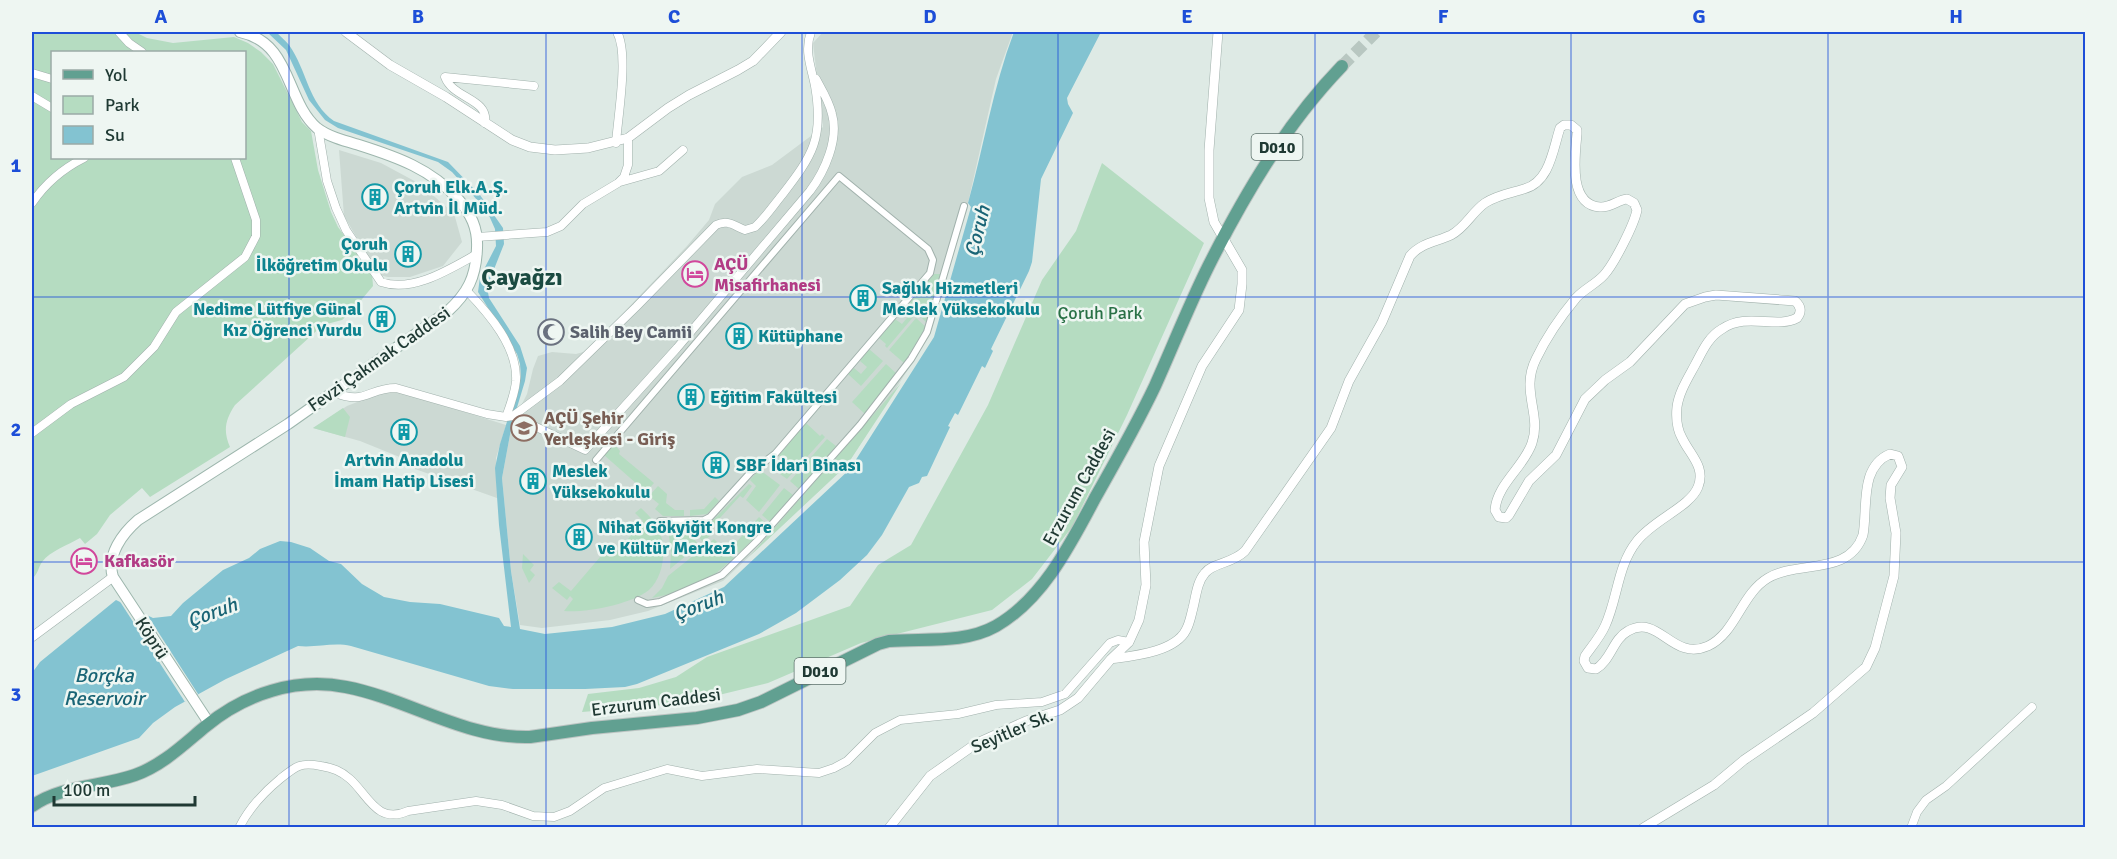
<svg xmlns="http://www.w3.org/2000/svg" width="2117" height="859" viewBox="0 0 2117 859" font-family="Signika,sans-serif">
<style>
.built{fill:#ccd9d3}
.green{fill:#b5dcc1;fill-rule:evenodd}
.water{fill:#83c3d1}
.pier{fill:#deeae5}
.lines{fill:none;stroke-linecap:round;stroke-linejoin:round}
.primary-tunnel{stroke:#b8c7c1;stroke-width:12;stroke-dasharray:12 6;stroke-linecap:butt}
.pedestrian-casing{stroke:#a1b1ac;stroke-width:8}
.minor-casing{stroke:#a1b1ac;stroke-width:9}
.tertiary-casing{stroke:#a1b1ac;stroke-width:10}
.secondary-casing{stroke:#9db6ad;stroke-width:12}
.primary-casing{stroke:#bcc4c2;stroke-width:14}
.pedestrian{stroke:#fff;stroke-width:6}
.minor{stroke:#fff;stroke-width:8}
.tertiary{stroke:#fff;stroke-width:9}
.secondary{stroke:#fff;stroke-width:10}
.primary{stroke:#61a091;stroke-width:12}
.grid{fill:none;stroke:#1d4ed8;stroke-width:1.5;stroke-opacity:0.55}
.labels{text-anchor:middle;stroke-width:5;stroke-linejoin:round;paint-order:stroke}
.shield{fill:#eef6f2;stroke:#5d726c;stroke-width:1.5}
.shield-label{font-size:16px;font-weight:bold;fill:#1f3933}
.culture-label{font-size:18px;font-weight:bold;fill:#0d838f;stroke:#eef6f2;text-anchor:start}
.hotel-label{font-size:18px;font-weight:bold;fill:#b23c85;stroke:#eef6f2;text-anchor:start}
.park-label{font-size:18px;fill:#297146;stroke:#eef6f2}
.worship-label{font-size:18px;font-weight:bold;fill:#5b616d;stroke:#eef6f2;text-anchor:start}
.street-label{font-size:18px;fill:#1f3933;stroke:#eef6f2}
.education-label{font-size:18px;font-weight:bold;fill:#785e54;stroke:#eef6f2;text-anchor:start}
.water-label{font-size:20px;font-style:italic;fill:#196475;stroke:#eef6f2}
.district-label{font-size:24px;font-weight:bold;fill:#1b4b41;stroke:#eef6f2}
.neatline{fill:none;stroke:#1d4ed8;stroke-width:2}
.grid-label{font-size:20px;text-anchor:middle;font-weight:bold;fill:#1d4ed8}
</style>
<rect width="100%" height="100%" fill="#deeae5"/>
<!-- built -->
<path class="built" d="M823 32H1013L996 79 968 203 930 335 847 465 723 581 648 611 610 620 542 628 520 625 511 571 502 478 512 424 527 394 533 369 538 356 552 352 576 354 587 351 687 246 709 220 715 204 742 177 772 165 823 127 813 43Z
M339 150 381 163 420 184 451 211 455 217 462 242 443 266 410 277H388L379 275 344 216Z
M397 391 506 425 496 458 497 498 415 469 417 464 360 441 313 428 347 406 383 392Z"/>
<!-- green -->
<path class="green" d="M32 32H135L147 38 173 43 234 37 248 43 261 52 273 64 302 122 311 131 318 170 331 212 338 227 372 273 373 286 352 311 342 320 323 325 235 405C225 420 223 431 230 447L150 497 142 488 110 515 97 534 85 544 80 538C68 545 50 551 42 562 38 568 38 574 32 579ZM52 52H244V158H52Z
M1102 163 1204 243 1127 415 1072 527 1032 579 992 610 861 643 768 683 686 703 582 712 588 694 639 688 676 677 707 657 850 606 878 565 911 545 988 405 1042 280 1076 231Z
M934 274H941L927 323 908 305Z
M911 313 914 316 887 348 885 346 886 344 879 338 895 319 902 324Z
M916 318 926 327 904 363 889 350Z
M869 349 883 361 861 386 848 374 854 368 861 374 867 367 860 361Z
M886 364 897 374 865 414 852 402Z
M901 383 847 465 750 556Z
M343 408 350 417 345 437 313 428Z
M806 423 820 436 822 434 825 437 787 479 780 474 782 472 777 468 782 461 779 455Z
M827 439 836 446 799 489 790 481Z
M614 444 620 451 619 454 654 483 646 492 604 455Z
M756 473H764L780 485 759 512 746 500 756 486 750 480Z
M749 484 752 486 743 498 740 496 708 531 711 535 703 542 688 525 710 523Z
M658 486 667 494 666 503 675 510H684V516H663L655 509 659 504 649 496Z
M784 488 793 495 770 522 762 515Z
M715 497 719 501 707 514 690 516V510L704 509Z
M641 508C646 513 652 518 656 525 668 543 665 575 649 590 632 604 586 613 564 611L573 599 570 596 567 600 552 588 559 582 571 591 606 550 614 556 643 521 635 513Z
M759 517 768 525 739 553 732 547Z
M671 525H682L699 545 670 569 671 552 668 528Z
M714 539 734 558 714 575 670 594 652 598 662 588 668 576Z
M523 554 534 565 530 570 535 575 529 583 522 568Z"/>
<!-- water -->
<path class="water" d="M267 32H276C280 36 285 40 289 45 307 70 308 103 334 121L448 162 480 195 503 228 504 244 487 287 489 298 520 346 527 368 525 381 512 424 502 478 511 571 520 629 545 634 612 627 665 614 724 587 850 469 934 337 971 207 968 203C984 146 993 87 1014 32H1101L1067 98 1068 104 1073 113 1041 179 1032 262 1029 271 991 349 993 351 985 368 982 366 958 415 955 413 948 426 950 427 927 476 922 477 919 483 909 487 882 535 867 555 840 580 796 613 759 634 637 684 625 687 585 689H513L489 686 351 646C333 642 316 648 298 646L226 679 175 707 153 723 139 738 32 776V673L40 662 116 600 153 618 171 616 183 603 223 570 249 558 260 549 280 541 291 542 310 548 329 561 341 564 362 584 384 597 410 602 440 604 499 618 504 626 511 627 499 525 495 468 500 444 521 377 520 364 517 354 478 292 480 277 496 246 495 229 487 211 452 172 438 162 338 128 325 120 309 100 286 50Z"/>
<!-- pier -->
<path class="pier" d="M117 597 144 610 198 694 185 702Z"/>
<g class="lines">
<!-- primary-tunnel -->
<path class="primary-tunnel" d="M1342 66 1376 32"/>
<!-- pedestrian casing -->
<g class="pedestrian-casing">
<path id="pedestrian" d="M596 460 839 176 928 249 933 260 930 273 775 454 751 472 710 517 704 520 660 521
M638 600 647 604 660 602 722 575 758 540 860 425 911 359 927 332 964 206"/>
</g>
<!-- minor casing -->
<g class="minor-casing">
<path id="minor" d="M119 32 129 43 142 52
M32 73 52 79
M32 96 52 108
M485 123C489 98 453 99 445 77L534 86
M318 128 327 181 336 208 346 230 381 282C413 293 450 269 477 254
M616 143C618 115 629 54 617 32
M620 182 659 171 683 150
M32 203C45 184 64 168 84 158
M477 237 547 232 561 226 583 204 618 183 624 177 628 165V138
M467 291C489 314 518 347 516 381 515 393 510 406 506 417
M333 392C366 406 367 388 396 388L487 414 506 417 513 416 560 381 636 307 716 225C728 219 734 226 745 230L755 227C765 218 773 206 782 195 813 155 824 138 815 86 811 66 804 51 811 32
M513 416 585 450 677 348 810 191C825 171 839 139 832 114 829 101 822 90 816 79
M32 433 71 404 124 377 154 347 176 312 245 257 256 236V220L235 158
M239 828C249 808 263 793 280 779 296 766 300 762 321 766 333 768 341 771 350 779 368 795 377 825 408 811L476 801 502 805 533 816 554 817 570 811 604 788 667 769 702 776 757 769 819 773 834 768 847 761 875 733 900 720 958 714 996 705 1042 702 1065 694 1110 643 1118 640 1129 642
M1911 828 1917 812 1926 800 1946 786 2032 707"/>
</g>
<!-- tertiary casing -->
<g class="tertiary-casing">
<path id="tertiary" d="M346 32 390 65 446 97 512 140 530 147 555 150 588 148 628 138 668 108 689 95 738 70 753 61 781 32
M32 637 113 577
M1111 659C1133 656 1175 652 1186 630 1190 623 1191 615 1193 608 1196 596 1197 582 1205 573 1214 562 1232 564 1245 551L1331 428 1349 381 1382 322 1410 256C1421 243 1436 242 1451 235 1465 228 1472 212 1485 203 1497 195 1511 193 1524 189 1550 182 1553 149 1560 128L1564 125H1571L1577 130V134C1575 156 1568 205 1600 207 1610 208 1618 200 1627 199L1634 203 1637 210C1634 225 1614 264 1604 275 1596 284 1584 289 1576 298 1561 316 1546 338 1536 359 1520 391 1542 414 1532 443 1524 467 1497 484 1495 510L1499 517 1506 518 1509 515 1529 481 1556 455 1585 399 1605 380 1630 362 1685 304 1705 297 1716 295 1795 301C1801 306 1802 312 1797 318 1776 329 1746 312 1722 329 1708 337 1702 352 1695 365 1688 378 1679 392 1677 407 1676 417 1677 429 1682 438 1690 455 1706 467 1698 487 1690 507 1653 520 1637 541 1617 566 1618 598 1605 626 1600 637 1592 646 1585 656L1584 661 1588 668 1596 669C1611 660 1613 639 1628 631 1659 613 1672 662 1708 646 1736 633 1741 594 1768 578 1799 560 1849 576 1863 535 1868 508 1859 467 1890 454L1898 456 1902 467 1891 485 1890 498 1896 533 1894 576 1875 648 1866 667 1813 713 1744 760 1714 785 1643 828
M889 828 930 776 977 743 1026 721 1060 710 1078 698 1111 659 1129 642 1139 620 1146 585 1144 542 1159 466 1202 366 1239 310 1242 284V270L1214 222 1209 198V150L1218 32"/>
</g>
<!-- secondary casing -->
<g class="secondary-casing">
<path id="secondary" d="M209 723 113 577C106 555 123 533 138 520L288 424 447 312C468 293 476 277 477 248 478 228 471 214 458 199 431 169 397 157 359 145 345 141 329 137 317 128 285 100 292 43 240 32"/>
</g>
<!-- primary casing -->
<g class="primary-casing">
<path id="primary" d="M32 806C62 785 101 787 135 775 163 765 184 744 206 726 245 694 296 677 346 687 408 699 466 739 530 737L592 728 697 718 738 710 761 702 878 644 889 641C924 638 964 644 996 626 1043 599 1070 545 1095 498 1116 461 1137 424 1155 386 1173 346 1189 305 1209 265 1245 194 1286 124 1342 66"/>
</g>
<!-- pedestrian -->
<use href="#pedestrian" class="pedestrian"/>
<!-- minor -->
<use href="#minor" class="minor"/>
<!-- tertiary -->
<use href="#tertiary" class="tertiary"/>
<!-- secondary -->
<use href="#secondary" class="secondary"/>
<!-- primary -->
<use href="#primary" class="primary"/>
</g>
<!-- grid -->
<path class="grid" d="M289 32V828M546 32V828M802 32V828M1058 32V828M1315 32V828M1571 32V828M1828 32V828M32 297H2086M32 562H2086"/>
<!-- icons -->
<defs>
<g id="building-ring" transform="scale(1.35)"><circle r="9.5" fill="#eef6f2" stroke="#0f9aa8" stroke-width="1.5"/><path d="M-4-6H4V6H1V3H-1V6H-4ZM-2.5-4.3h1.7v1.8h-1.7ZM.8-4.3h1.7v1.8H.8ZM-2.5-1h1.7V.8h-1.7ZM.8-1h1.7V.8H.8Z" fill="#0f9aa8"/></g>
<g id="hotel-ring" transform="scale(1.35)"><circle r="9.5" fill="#eef6f2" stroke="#d1479c" stroke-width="1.5"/><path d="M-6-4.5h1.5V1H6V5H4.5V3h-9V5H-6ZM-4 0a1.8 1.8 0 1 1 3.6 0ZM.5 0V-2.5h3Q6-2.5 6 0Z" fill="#d1479c"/></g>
<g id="mosque-ring" transform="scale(1.35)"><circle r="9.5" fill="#eef6f2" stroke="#6b7280" stroke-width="1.5"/><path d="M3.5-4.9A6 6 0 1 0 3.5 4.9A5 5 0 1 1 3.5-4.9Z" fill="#6b7280"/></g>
<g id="university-ring" transform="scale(1.35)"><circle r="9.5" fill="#eef6f2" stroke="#8d6e63" stroke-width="1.5"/><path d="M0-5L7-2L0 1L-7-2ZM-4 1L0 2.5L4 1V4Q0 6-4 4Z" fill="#8d6e63"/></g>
</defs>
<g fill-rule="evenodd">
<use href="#building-ring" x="375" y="197"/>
<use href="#building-ring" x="408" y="254"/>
<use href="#hotel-ring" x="695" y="274"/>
<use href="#building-ring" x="863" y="298"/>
<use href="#building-ring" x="382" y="319"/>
<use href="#mosque-ring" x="551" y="332"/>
<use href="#building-ring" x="739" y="336"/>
<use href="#building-ring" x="691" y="397"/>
<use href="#university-ring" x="524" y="428"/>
<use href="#building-ring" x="404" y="432"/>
<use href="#building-ring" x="716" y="465"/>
<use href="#building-ring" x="533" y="481"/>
<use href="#building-ring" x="579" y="537"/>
<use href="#hotel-ring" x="84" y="561"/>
</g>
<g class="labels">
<!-- shield labels -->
<g class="shield">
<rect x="1251.5" y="134" width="51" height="26" rx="4.5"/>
<rect x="794.5" y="658" width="51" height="26" rx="4.5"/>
</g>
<g class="shield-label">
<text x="1277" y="153">D010</text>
<text x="820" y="677">D010</text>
</g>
<!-- culture labels -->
<g class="culture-label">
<text x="394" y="193">Çoruh Elk.A.Ş.<tspan x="394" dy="21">Artvin İl Müd.</tspan></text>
<text x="388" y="250" text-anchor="end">Çoruh<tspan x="388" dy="21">İlköğretim Okulu</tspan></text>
<text x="882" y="294">Sağlık Hizmetleri<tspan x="882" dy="21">Meslek Yüksekokulu</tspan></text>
<text x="362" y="315" text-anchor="end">Nedime Lütfiye Günal<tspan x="362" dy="21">Kız Öğrenci Yurdu</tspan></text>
<text x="758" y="342">Kütüphane</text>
<text x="710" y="403">Eğitim Fakültesi</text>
<text x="404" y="466" text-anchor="middle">Artvin Anadolu<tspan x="404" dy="21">İmam Hatip Lisesi</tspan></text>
<text x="736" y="471">SBF İdari Binası</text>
<text x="552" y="477">Meslek<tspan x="552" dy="21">Yüksekokulu</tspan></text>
<text x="598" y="533">Nihat Gökyiğit Kongre<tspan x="598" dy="21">ve Kültür Merkezi</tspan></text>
</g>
<!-- hotel labels -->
<g class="hotel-label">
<text x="714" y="270">AÇÜ<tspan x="714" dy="21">Misafirhanesi</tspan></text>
<text x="104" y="567">Kafkasör</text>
</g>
<!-- park labels -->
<g class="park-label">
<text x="1100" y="319">Çoruh Park</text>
</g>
<!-- worship labels -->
<g class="worship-label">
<text x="570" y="338">Salih Bey Camii</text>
</g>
<!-- street labels -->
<g class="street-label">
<text transform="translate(379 359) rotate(-35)" y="6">Fevzi Çakmak Caddesi</text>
<text transform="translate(1079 487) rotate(-61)" y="6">Erzurum Caddesi</text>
<text transform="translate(152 638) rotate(57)" y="6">Köprü</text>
<text transform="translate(656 702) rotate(-7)" y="6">Erzurum Caddesi</text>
<text transform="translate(1012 731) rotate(-23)" y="6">Seyitler Sk.</text>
</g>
<!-- education labels -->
<g class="education-label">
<text x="544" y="424">AÇÜ Şehir<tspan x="544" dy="21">Yerleşkesi - Giriş</tspan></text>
</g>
<!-- water labels -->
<g class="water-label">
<text transform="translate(977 231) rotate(-76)" y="7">Çoruh</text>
<text transform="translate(698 605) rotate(-21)" y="7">Çoruh</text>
<text transform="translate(212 612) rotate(-20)" y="7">Çoruh</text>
<text x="104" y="682">Borçka<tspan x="104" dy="23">Reservoir</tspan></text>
</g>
<!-- district labels -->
<g class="district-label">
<text x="522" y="285">Çayağzı</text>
</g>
</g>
<!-- border -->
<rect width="2117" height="859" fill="none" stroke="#eef6f2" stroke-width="66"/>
<!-- legend -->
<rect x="51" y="51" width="195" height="108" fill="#eef6f2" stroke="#9baaa6" stroke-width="1.5"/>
<rect x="63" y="70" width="30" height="9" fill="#61a091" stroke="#9baaa6" stroke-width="1.5"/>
<text x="105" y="81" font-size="18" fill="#1f3933">Yol</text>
<rect x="63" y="96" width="30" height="18" fill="#b5dcc1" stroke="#9baaa6" stroke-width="1.5"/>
<text x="105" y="111" font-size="18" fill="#1f3933">Park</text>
<rect x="63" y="126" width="30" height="18" fill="#83c3d1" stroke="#9baaa6" stroke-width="1.5"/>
<text x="105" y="141" font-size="18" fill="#1f3933">Su</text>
<!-- scale -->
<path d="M54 796v9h141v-9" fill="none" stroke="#1f3933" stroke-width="3"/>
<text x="63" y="796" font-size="18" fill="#1f3933" stroke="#eef6f2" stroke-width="4.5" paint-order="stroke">100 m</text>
<rect x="33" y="33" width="2051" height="793" class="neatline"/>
<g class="grid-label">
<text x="161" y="23">A</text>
<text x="418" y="23">B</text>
<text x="674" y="23">C</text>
<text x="930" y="23">D</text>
<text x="1187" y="23">E</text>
<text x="1443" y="23">F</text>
<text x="1699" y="23">G</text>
<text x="1956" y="23">H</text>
<text x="16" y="172">1</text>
<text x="16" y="436">2</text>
<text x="16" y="701">3</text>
</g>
</svg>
